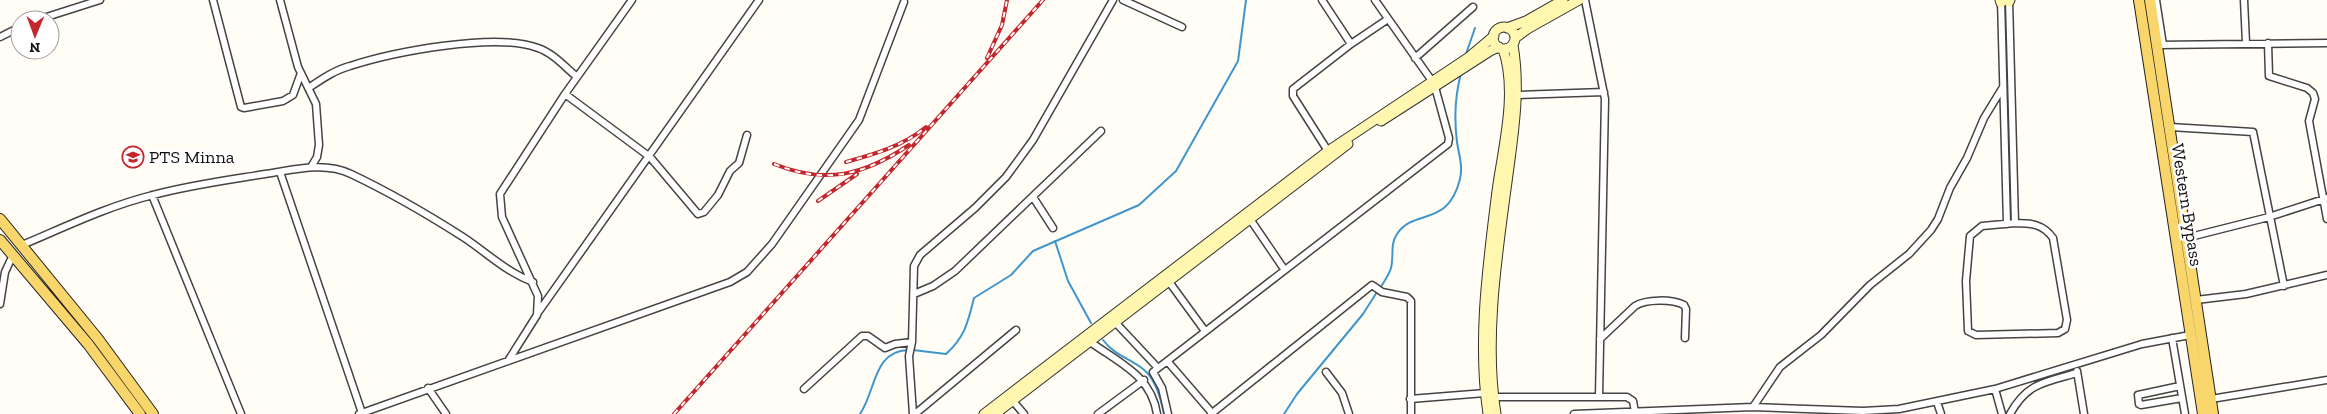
<svg xmlns="http://www.w3.org/2000/svg" width="2327" height="414" viewBox="0 0 2327 414" font-family="'Zilla Slab',serif">
<style>
.lines{fill:none;stroke-linecap:round;stroke-linejoin:round}
.stream{stroke:#3f96cf;stroke-width:2}
.street-casing{stroke:#444;stroke-width:9}
.secondary-casing{stroke:#333;stroke-width:11}
.primary-casing{stroke:#222;stroke-width:12}
.street{stroke:#fff;stroke-width:6}
.secondary{stroke:#fff6b0;stroke-width:9}
.primary{stroke:#f9d66b;stroke-width:10}
.rail-casing{stroke:#c4262e;stroke-width:4}
.rail{stroke:#fff;stroke-width:2;stroke-dasharray:5.5;stroke-linecap:butt}
.labels{text-anchor:middle;stroke-width:5;stroke-linejoin:round;paint-order:stroke}
.poi-label{font-size:18px;fill:#111;stroke:#fff;text-anchor:start}
.street-label{font-size:18px;fill:#111;stroke:#fff}
</style>
<rect width="100%" height="100%" fill="#fffdf5"/>
<g class="lines">
<!-- stream -->
<path class="stream" d="M1466 54 1475 28
M1055 241 1068 281 1091 323
M1380 288C1384 282 1389 275 1391 268 1394 257 1390 243 1397 234 1414 208 1448 228 1460 179 1463 166 1459 155 1457 142 1454 119 1455 96 1461 73
M1103 340C1114 355 1129 358 1143 369 1156 379 1161 399 1164 414
M913 350 946 354C965 337 968 322 974 298L1011 275 1033 251 1139 205 1176 171 1238 61 1246 0
M860 414C876 391 873 351 908 350
M1284 414 1297 394 1363 314 1377 292"/>
<!-- street casing -->
<g class="street-casing">
<path id="street" d="M213 0 241 107 244 108 283 101 293 95 301 73
M280 0 298 67 316 104 319 145 317 157 311 167
M1123 0 1182 27
M1322 0 1351 44
M1375 0 1432 81
M1585 0 1605 99 1599 396
M2001 0 2007 224
M2009 0 2015 223
M2156 0 2163 45
M2244 0 2246 43
M37 20 100 0
M0 37 20 27
M2268 43 2269 76 2307 88 2313 93 2315 99 2309 121 2327 219
M2157 45 2327 43
M1415 58 1473 7
M310 87C322 79 335 70 350 66 393 52 496 32 538 48 553 53 565 67 577 77
M565 94 650 157 698 214 704 212 718 195 730 171 739 163 747 135
M1517 95 1604 92
M2170 127 2253 132 2284 286
M1328 151 1293 96V89L1351 44 1388 19
M280 172 362 413
M152 195 241 414
M1033 197 1053 228
M1250 219 1284 269
M2015 223C2031 223 2043 224 2053 238L2067 320 2065 329 2058 333 1976 335 1968 331 1966 281 1970 236 1982 226Z
M2186 238 2269 217 2327 198
M22 245C65 227 108 206 153 195 190 185 228 180 265 174 293 170 324 161 351 174 389 192 427 214 463 237 486 252 506 272 533 282
M1167 279 1205 331
M914 294 933 286 955 271 1101 131
M2196 300 2246 294 2327 275
M0 304 5 272 13 255
M537 314 759 0
M1115 322 1158 368
M2172 338 2185 414
M1600 339 1635 306C1646 299 1672 299 1684 305L1686 309 1685 338
M1089 341C1119 363 1151 375 1157 414
M508 361 537 315 538 296 502 217 500 194 565 94 632 0
M1168 362 1212 413
M2077 371 2084 414
M1326 372 1342 393 1349 414
M2180 386 2138 395 2139 404 2141 405 2182 398
M428 388 446 414
M804 389 862 336H868L885 348 895 344 912 342
M1995 389 2002 414
M1493 397H1627L1633 401 1635 412
M1410 399 1485 393
M2211 399 2327 380
M1012 400 1024 414
M1937 402 1941 414
M1753 407 1780 367 1821 335 1870 285 1909 254 1931 230 1938 219 1950 188 1967 158 1984 118 2003 87
M359 414 730 282 747 272 772 244 859 120 904 2
M913 414 909 356 912 342 914 266 920 255 975 208 1006 177 1033 140 1113 0
M915 414 1016 330
M1098 414 1144 380
M1168 414 1162 388 1153 372 1448 144 1449 138 1435 87
M1211 414 1372 285 1382 292 1407 297 1411 301V414
M1574 414 1753 407 1863 411 1899 409 1995 389 2142 344 2190 335
M2010 414C2027 383 2045 382 2077 373"/>
</g>
<!-- secondary casing -->
<g class="secondary-casing">
<path id="secondary" d="M2000 0 2001 3
M2009 2 2010 0
M1493 38a11 11 0 1 1 22 0a11 11 0 1 1-22 0Z
M1507 28 1526 21 1563 0
M1515 38 1529 28 1579 0
M1381 121 1490 51 1499 47
M984 414 1328 151 1469 57 1494 36
M995 414 1348 144
M1488 414C1477 340 1488 264 1497 191 1503 147 1518 92 1503 49
M1496 414C1484 340 1497 256 1507 182 1513 136 1521 91 1513 45"/>
</g>
<!-- primary casing -->
<g class="primary-casing">
<path id="primary" d="M2139 0 2203 414
M2150 0 2213 414
M0 219 98 339 153 414
M0 240 88 344 140 414"/>
</g>
<!-- street -->
<use href="#street" class="street"/>
<!-- secondary -->
<use href="#secondary" class="secondary"/>
<!-- primary -->
<use href="#primary" class="primary"/>
<!-- rail casing -->
<g class="rail-casing">
<path id="rail" d="M987 58 1002 25 1007 0
M846 162C875 154 903 146 926 127
M774 164C826 185 864 175 909 145
M818 201 857 174
M674 414 1043 0"/>
</g>
<!-- rail -->
<use href="#rail" class="rail"/>
</g>
<!-- icons -->
<defs>
<g id="university-ring" transform="scale(1.125)"><circle r="9.5" fill="#fff" stroke="#c4262e" stroke-width="1.5"/><path d="M0-5L7-2L0 1L-7-2ZM-4 1L0 2.5L4 1V4Q0 6-4 4Z" fill="#c4262e"/></g>
</defs>
<g fill-rule="evenodd">
<use href="#university-ring" x="133" y="157"/>
</g>
<g class="labels">
<!-- poi labels -->
<g class="poi-label">
<text x="149" y="163">PTS Minna</text>
</g>
<!-- street labels -->
<g class="street-label">
<text transform="translate(2187 205) rotate(81)" y="6">Western Bypass</text>
</g>
</g>
<!-- north arrow -->
<g transform="translate(35 35) rotate(181)"><circle r="24" fill="#ffffff" stroke="#a0a0a0"/>
<path d="M0-4L9 19L0 12L-9 19Z" fill="#c4262e"/>
<text y="-8" font-size="14" font-weight="bold" text-anchor="middle" fill="#111111">N</text>
</g>
</svg>
